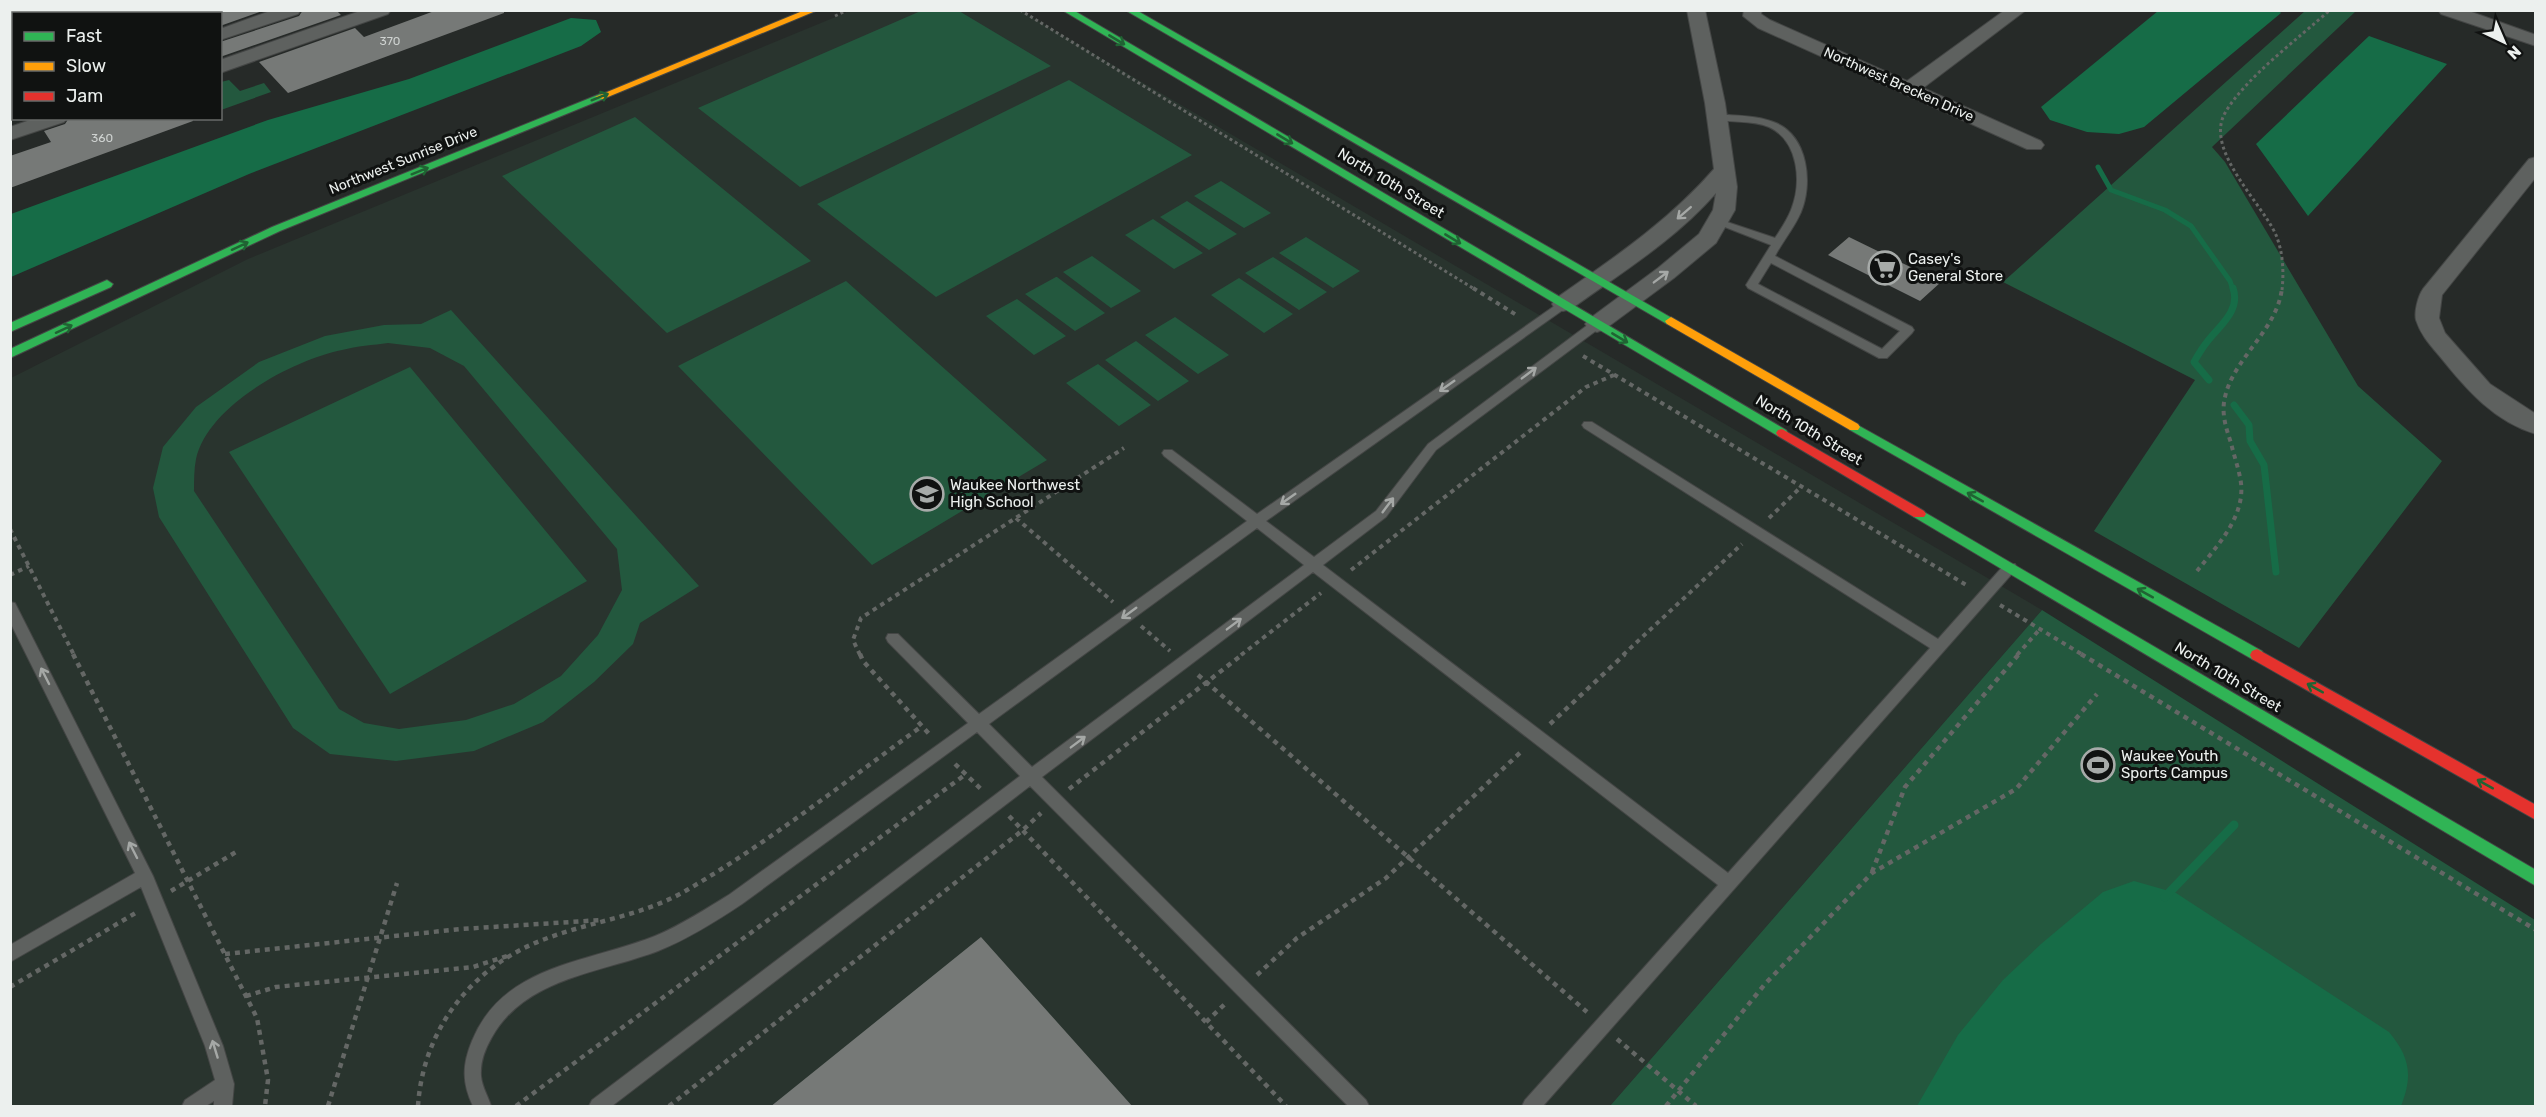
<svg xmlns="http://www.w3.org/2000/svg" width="2546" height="1117" viewBox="0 0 2546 1117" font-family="Rubik,sans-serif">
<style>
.built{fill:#29342e}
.green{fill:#23583e;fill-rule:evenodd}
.water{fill:#166c47}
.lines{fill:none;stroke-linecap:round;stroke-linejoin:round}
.stream-far2{stroke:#166c47;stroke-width:5}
.stream-far1{stroke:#166c47;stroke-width:7}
.stream{stroke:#166c47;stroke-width:9}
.building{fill:#767977}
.lane-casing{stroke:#444645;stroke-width:2}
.street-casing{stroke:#444645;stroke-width:2}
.fast-casing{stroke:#444645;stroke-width:2}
.slow-casing{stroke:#444645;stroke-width:2}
.jam-casing{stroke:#444645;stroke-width:2}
.path-far2{stroke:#646765;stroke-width:3;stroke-dasharray:3 3;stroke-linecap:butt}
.path-far1{stroke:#646765;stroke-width:4;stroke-dasharray:4.5 4.5;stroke-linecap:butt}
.path{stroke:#646765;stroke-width:4.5;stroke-dasharray:5 5;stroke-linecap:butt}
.lane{fill:#5e615f;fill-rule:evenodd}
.street{fill:#5e615f;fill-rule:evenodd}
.fast{fill:#30b455;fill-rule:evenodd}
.slow{fill:#ff9f0a;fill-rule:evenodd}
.jam{fill:#e5322d;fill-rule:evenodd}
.oneway{stroke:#206333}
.oneway2{stroke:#a5a8a6}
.labels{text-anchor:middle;stroke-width:6;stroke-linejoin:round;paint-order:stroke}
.number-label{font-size:12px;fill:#ced2d0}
.far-street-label{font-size:14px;fill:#ecf0ee;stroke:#101211}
.street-label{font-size:15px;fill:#ecf0ee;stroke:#101211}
.poi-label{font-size:15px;fill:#ecf0ee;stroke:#101211;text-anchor:start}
</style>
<rect width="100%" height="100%" fill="#262a28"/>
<!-- built -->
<path class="built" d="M850 11H1021L2042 610 1610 1106H11V378L248 259Z"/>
<!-- green -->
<path class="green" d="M923 10 959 11 1051 66 800 187 698 108Z
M2305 11H2356L2212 147 2225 162 2358 386 2442 461 2299 648 2094 531 2195 380 2003 282Z
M229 80 240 91 264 83 271 92 221 110V82Z
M1069 80 1192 155 936 297 817 204Z
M635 117 811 261 667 333 502 176Z
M1221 181 1271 213 1244 228 1194 196Z
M1187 201 1237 234 1209 250 1160 217Z
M1153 219 1203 253 1174 269 1125 235Z
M1306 237 1360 271 1333 288 1279 253Z
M1092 256 1141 291 1111 308 1063 272Z
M1273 257 1327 292 1299 310 1245 273Z
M1056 277H1057L1105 313 1075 331 1025 294Z
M1239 278 1293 314 1264 333 1211 295Z
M846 281 1047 460 872 565 678 366Z
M1017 299 1066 336 1034 355 986 316Z
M451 310 699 586 640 623 633 644 594 682 543 722 474 751 396 761 330 754 293 728 159 517 153 488 163 447 196 407 259 362 325 336 384 325 421 324ZM388 343 430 348 464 366 617 549 622 590 598 635 561 676 514 704 466 720 399 729 364 723 339 709 194 491C194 481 194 469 196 459 208 405 293 360 342 350 357 346 373 345 388 343Z
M1175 317 1229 355 1198 374 1145 335Z
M1136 341 1189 381 1158 401 1105 360Z
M1098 364 1151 405 1119 426 1066 383Z
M410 367 587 581 390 694 229 452Z
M2042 610 2535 920V1106H1610Z"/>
<!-- water -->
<path class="water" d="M2279 11 2281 13 2144 127 2119 134 2087 132 2050 120 2041 107 2158 11Z
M571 18 596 20 601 32 581 46 249 174 11 277V214L268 120 409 79Z
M2369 36 2447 64 2308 216 2256 144Z
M2134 881 2176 893 2389 1032C2410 1057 2413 1076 2401 1106H1917L1958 1035 2003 980 2041 944 2103 892Z"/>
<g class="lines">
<!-- stream-far2 -->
<path class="stream-far2" d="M2098 167 2111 190 2165 210 2191 226 2230 281 2233 290"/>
<!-- stream-far1 -->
<path class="stream-far1" d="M2209 380 2194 362C2198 355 2202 348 2207 342 2219 326 2241 311 2233 288
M2234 405 2249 425 2250 441 2264 465 2276 572"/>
<!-- stream -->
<path class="stream" d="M2165 897 2234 825"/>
</g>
<!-- building -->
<path class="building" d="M220 10H265L220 26Z
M303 10H336L341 15 220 57V42L299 16Z
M437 10H504V13L288 93 259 62 355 28 364 37Z
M69 118H192L193 121 10 188V156L51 142 44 131 65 124Z
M1849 237 1941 282 1920 301 1828 255Z
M981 937 1133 1107H770Z"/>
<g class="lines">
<!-- lane casing -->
<g class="lane-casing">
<path id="lane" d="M1717 114C1736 116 1758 115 1776 123 1808 137 1813 183 1801 212 1794 228 1783 241 1775 256L1912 327 1914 330 1912 333 1887 358H1879L1748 288 1746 285 1771 245 1712 222 1717 219 1721 220 1775 238C1781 229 1787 220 1791 210 1802 183 1799 141 1769 127 1752 120 1731 123 1714 119V115ZM1771 263 1900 331 1882 349 1758 284Z
M1563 300 1569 304 1567 307 1266 521 1314 557 1376 511 1428 444 1593 321H1601L1603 324 1601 327 1436 450 1386 517 1323 565 1728 873 1930 648 1584 428 1582 425 1584 422H1592L1938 639 2005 564H2015L2017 568 1543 1106H1522L1525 1100 1718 885 1313 572 1042 777 1366 1100 1369 1106H1348L1030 786 612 1106H589L592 1100 1020 776 977 732 742 904C715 922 688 939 658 951 600 973 525 978 492 1037 485 1049 480 1062 481 1076 482 1087 488 1096 491 1106H473C462 1083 462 1065 472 1041 503 964 588 963 655 936 681 925 706 909 730 894L968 723 888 642 886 638 888 634H898L979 714 1247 521 1164 456 1162 453 1164 450H1172L1257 514ZM1257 528 1304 565 1032 767 989 724Z
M10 602 15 603 17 607 153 876 223 1046 234 1084 232 1106H214V1101L206 1106H182L185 1100 215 1080 205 1046 141 887 10 962V945L135 873 10 622Z"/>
</g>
<!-- street casing -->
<g class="street-casing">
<path id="street" d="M66 10H91L89 14H64Z
M273 10H301L298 14 220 40V29Z
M363 10H391L388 14 220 73V60Z
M1687 10H1705L1725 103 1737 187 1735 210 1716 243 1674 278 1605 329 1597 332 1589 329 1585 324 1589 319 1658 268 1699 234 1713 210 1716 193C1675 240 1621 273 1571 309L1563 311 1555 309 1552 304 1555 299C1612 259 1668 222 1714 169L1705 103Z
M1744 10H1762L1761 14 1770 20 1907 81 2005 10H2026L1923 88 2041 141 2044 145 2041 149H2027L1758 28 1743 16Z
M2438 10H2466L2536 35V46L2441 14Z
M10 28H14V39H10Z
M14 94V106L10 107V95Z
M36 118H67L64 122 10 140V127Z
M2536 157V177L2442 295 2439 318 2445 333 2490 384 2536 414V434C2495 422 2467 390 2442 359 2432 347 2421 336 2416 320 2414 312 2418 296 2423 289L2529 159Z"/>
</g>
<!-- fast casing -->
<g class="fast-casing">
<path id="fast" d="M1062 10H1073L1786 430 1788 433 1786 436H1778Z
M1125 10H1136L1677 321 1675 324H1667Z
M600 94 605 97 603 99 280 231 10 358V349L272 227Z
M107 280 113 284 111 287 10 332V323Z
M1854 423 2262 651 2264 655 2262 659 2257 661 2252 659 1850 430 1848 427 1850 424Z
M1919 509 2536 870V886L1914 517 1912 514Z"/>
</g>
<!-- slow casing -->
<g class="slow-casing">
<path id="slow" d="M805 10H818L603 99 595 97Z
M1671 317 1858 424 1860 427 1858 430H1850L1667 324 1665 321Z"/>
</g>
<!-- jam casing -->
<g class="jam-casing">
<path id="jam" d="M1782 429 1924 511 1926 514 1924 517H1914L1778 436 1776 433 1778 430Z
M2257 649 2536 805V820L2252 659 2250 655 2252 651Z"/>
</g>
<!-- path-far2 -->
<path class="path-far2" d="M1020 10 1476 290
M835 16 848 10
M2282 290C2284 272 2283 252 2276 235 2262 203 2204 150 2225 113 2244 79 2300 37 2330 10"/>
<!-- path-far1 -->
<path class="path-far1" d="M1473 288 1518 316
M1583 356 1968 586
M1016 518 1113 602
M1769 518 1802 486
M10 529 74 655
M1351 570 1586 387 1614 375
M2197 571C2217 546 2245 517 2241 483 2239 469 2234 456 2231 443 2226 428 2221 413 2225 397 2234 357 2277 331 2282 288
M10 575 29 566
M2000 605 2083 655
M1141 626 1170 651
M860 655 853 640 861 618 1124 448
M1241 655 1321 593
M1623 655 1742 544
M2017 655 2040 629"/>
<!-- path -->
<path class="path" d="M73 654 257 1018 268 1080 265 1106
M860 654 863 661 931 736
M2081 654 2536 930
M1198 675 1587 1012
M1550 724 1625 654
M955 764 982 790
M1069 789 1243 654
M1009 816 1286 1106
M1872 872 1905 787 2019 654
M171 891 236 852
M225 954 461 929 602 920
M1257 975 1297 938 1386 878 1523 750
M10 987 139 911
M246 996 276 987 473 967 507 956
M1206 1022 1227 1002
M1617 1039 1696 1106
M328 1106 397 883
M418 1106C423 1029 472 966 545 939 592 921 643 916 687 890 769 842 845 782 922 726
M516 1106 966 774
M669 1106 1023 830 1041 813
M1666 1106 1765 984 1872 873 2016 789 2097 694"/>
<!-- lane -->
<use href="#lane" class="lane"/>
<!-- street -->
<use href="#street" class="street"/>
<!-- fast -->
<use href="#fast" class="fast"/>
<!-- slow -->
<use href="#slow" class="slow"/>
<!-- jam -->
<use href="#jam" class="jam"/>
</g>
<!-- one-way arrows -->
<defs><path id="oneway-shaft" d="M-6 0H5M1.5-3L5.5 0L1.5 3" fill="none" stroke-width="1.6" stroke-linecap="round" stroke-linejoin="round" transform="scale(1.5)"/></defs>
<g class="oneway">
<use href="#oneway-shaft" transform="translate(1117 40) rotate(31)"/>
<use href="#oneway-shaft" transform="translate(600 97) rotate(-22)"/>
<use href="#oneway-shaft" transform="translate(1285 139) rotate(31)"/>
<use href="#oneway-shaft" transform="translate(420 171) rotate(-22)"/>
<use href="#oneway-shaft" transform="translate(1453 239) rotate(31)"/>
<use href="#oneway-shaft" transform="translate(240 246) rotate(-25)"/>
<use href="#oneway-shaft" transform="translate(64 329) rotate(-25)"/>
<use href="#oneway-shaft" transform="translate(1620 338) rotate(31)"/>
<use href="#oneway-shaft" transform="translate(1975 497) rotate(-151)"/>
<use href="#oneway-shaft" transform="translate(2145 593) rotate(-151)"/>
<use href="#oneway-shaft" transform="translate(2315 688) rotate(-151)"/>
<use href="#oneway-shaft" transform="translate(2485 784) rotate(-151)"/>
</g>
<g class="oneway2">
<use href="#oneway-shaft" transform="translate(1684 213) rotate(139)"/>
<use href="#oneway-shaft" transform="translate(1661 277) rotate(-37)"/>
<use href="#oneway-shaft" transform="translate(1529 373) rotate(-37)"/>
<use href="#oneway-shaft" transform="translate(1447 386) rotate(145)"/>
<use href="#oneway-shaft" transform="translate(1288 499) rotate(145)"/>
<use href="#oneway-shaft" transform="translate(1388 505) rotate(-53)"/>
<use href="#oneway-shaft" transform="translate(1129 613) rotate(144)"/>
<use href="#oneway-shaft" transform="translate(1234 624) rotate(-37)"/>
<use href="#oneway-shaft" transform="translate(45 676) rotate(-117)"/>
<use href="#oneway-shaft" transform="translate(1078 742) rotate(-37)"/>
<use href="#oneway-shaft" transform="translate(133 850) rotate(-117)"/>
<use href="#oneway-shaft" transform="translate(215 1049) rotate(-107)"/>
</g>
<!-- icons -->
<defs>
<g id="supermarket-ring" transform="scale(1.725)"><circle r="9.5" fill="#101211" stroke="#a7aba9" stroke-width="1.5"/><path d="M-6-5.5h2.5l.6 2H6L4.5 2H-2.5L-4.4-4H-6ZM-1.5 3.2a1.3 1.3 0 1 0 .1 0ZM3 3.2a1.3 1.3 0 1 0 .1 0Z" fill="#a7aba9"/></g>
<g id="school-ring" transform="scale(1.725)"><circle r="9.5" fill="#101211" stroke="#a7aba9" stroke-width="1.5"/><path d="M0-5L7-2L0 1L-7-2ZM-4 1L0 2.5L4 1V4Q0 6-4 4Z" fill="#a7aba9"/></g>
<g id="stadium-ring" transform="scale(1.725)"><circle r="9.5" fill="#101211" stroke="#a7aba9" stroke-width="1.5"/><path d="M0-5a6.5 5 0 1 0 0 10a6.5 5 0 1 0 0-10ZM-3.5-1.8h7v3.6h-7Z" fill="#a7aba9"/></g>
</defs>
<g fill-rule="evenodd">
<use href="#supermarket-ring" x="1885" y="268"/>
<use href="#school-ring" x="927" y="494"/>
<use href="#stadium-ring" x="2098" y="765"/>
</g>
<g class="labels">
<!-- number labels -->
<g class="number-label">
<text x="390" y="45">370</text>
<text x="102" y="142">360</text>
</g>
<!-- far-street labels -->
<g class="far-street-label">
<text transform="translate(1899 84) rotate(24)" y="5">Northwest Brecken Drive</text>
<text transform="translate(403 160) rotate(-22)" y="5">Northwest Sunrise Drive</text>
</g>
<!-- street labels -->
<g class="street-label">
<text transform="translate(1391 183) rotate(31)" y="5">North 10th Street</text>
<text transform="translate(1809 430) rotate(31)" y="5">North 10th Street</text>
<text transform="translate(2228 677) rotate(31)" y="5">North 10th Street</text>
</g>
<!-- poi labels -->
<g class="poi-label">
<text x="1908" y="264">Casey's<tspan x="1908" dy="17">General Store</tspan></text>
<text x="950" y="490">Waukee Northwest<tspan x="950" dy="17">High School</tspan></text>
<text x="2121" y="761">Waukee Youth<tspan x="2121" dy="17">Sports Campus</tspan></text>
</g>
</g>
<!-- border -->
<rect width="2546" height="1117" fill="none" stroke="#ecf0ee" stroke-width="24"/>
<!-- legend -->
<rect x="12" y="12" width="210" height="108" fill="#101211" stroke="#686b69" stroke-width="1.5"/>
<rect x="24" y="32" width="30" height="9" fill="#30b455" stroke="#686b69" stroke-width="1.5"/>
<text x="66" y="42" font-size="18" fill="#ecf0ee">Fast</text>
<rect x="24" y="62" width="30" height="9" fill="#ff9f0a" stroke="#686b69" stroke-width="1.5"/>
<text x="66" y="72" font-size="18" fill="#ecf0ee">Slow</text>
<rect x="24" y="92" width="30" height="9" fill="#e5322d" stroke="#686b69" stroke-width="1.5"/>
<text x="66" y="102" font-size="18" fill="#ecf0ee">Jam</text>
<!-- north arrow -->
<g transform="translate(2504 42) rotate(136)" stroke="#101211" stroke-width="4.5" paint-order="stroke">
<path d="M0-4.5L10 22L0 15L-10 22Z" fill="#ecf0ee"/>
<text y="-9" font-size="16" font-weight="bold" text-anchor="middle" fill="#ecf0ee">N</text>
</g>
</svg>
